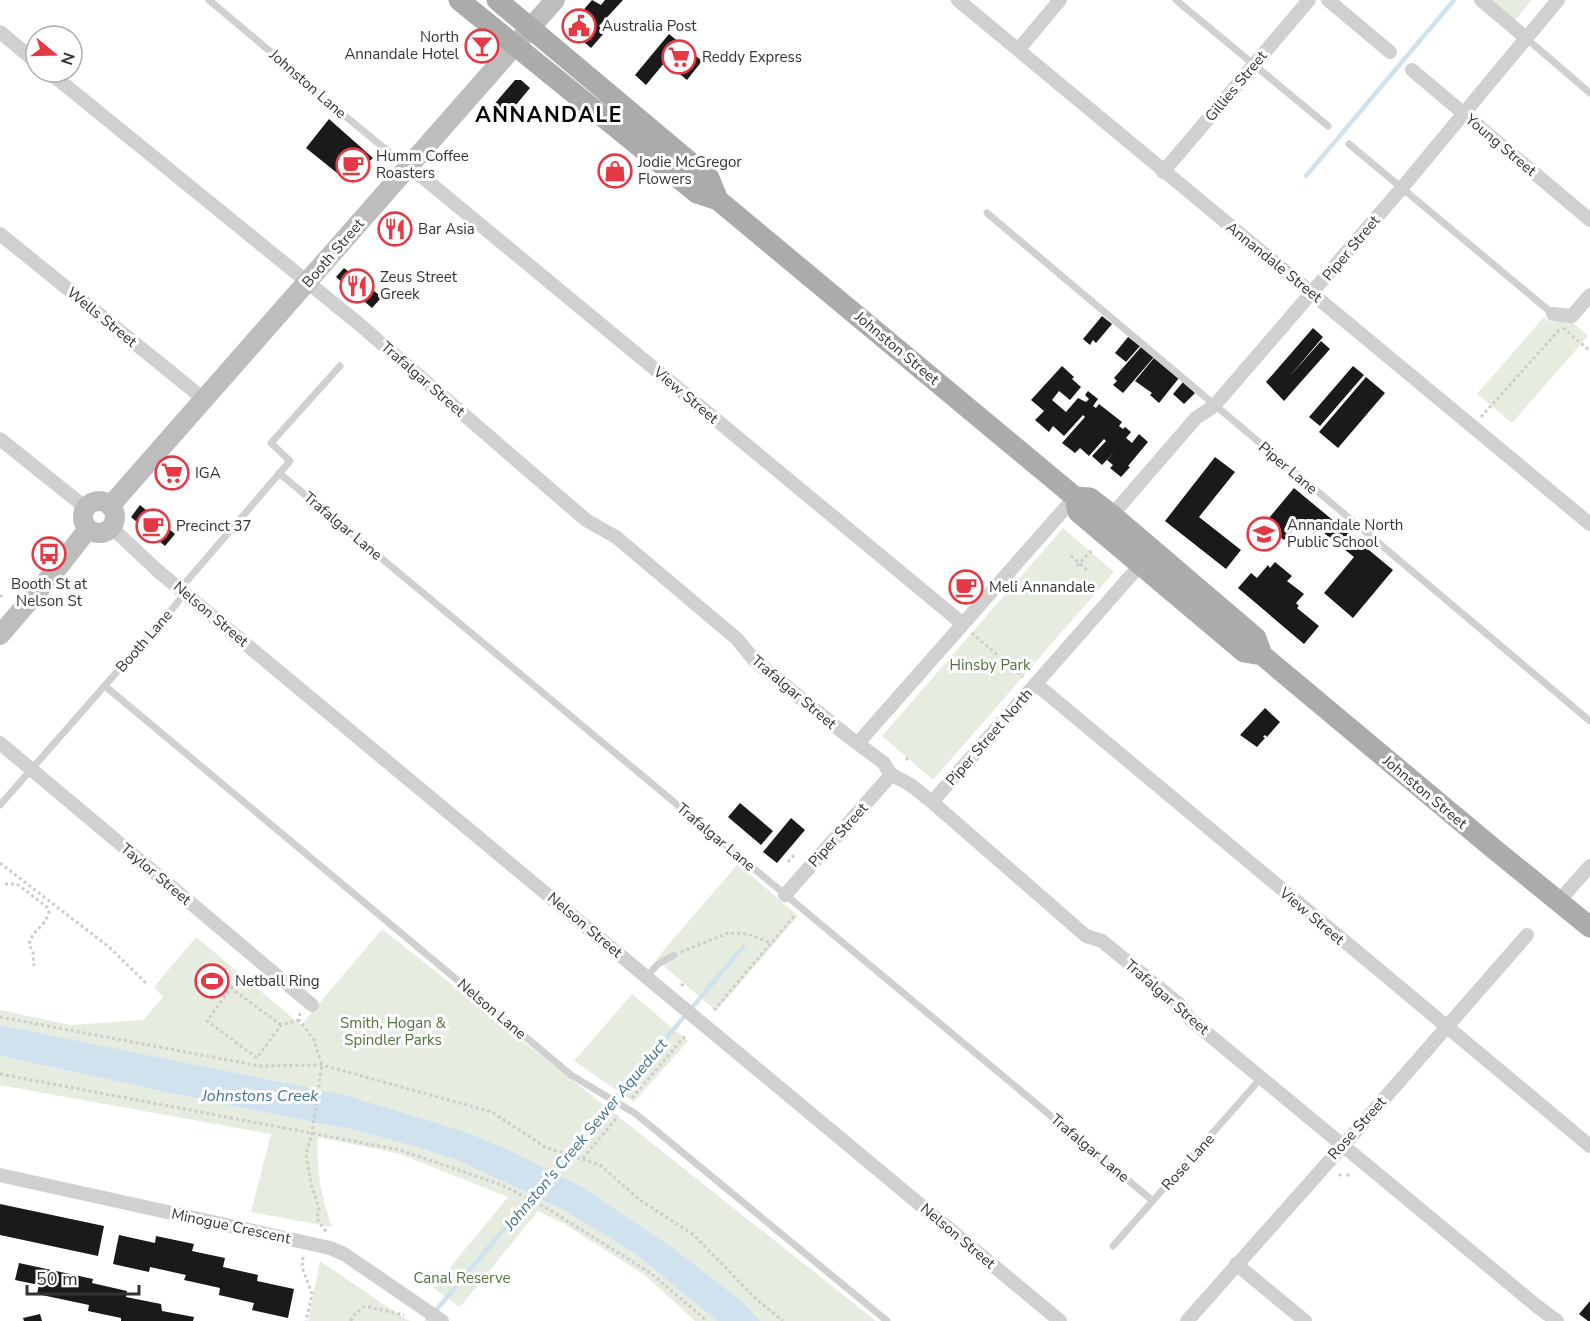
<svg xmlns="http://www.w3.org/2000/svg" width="1590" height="1321" viewBox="0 0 1590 1321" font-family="'Nunito Sans',sans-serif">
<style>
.green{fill:#e6ecdf}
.water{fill:#cfe2ee}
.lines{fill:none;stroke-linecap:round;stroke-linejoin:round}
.stream{stroke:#cfe2ee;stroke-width:4.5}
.building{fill:#1a1a1a}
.path{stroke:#cdcdcd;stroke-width:3;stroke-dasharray:3 3;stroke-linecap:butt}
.lane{stroke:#d0d0d0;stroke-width:7}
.street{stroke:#d0d0d0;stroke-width:14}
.secondary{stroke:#bdbdbd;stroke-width:20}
.primary{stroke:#ababab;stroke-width:21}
.labels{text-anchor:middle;stroke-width:6;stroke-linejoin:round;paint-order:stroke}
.poi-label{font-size:15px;fill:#333;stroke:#fff;text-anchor:start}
.street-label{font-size:15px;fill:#333;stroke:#fff}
.park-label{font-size:15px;fill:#56703f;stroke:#fff}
.water-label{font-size:16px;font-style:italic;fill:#3f7597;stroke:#fff}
.district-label{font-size:21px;font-weight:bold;letter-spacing:1.5px;fill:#000;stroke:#fff}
</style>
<rect width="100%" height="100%" fill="#fff"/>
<!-- green -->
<path class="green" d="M1481 0H1532L1511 25Z
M1544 317 1550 322 1570 320 1588 336 1512 423 1477 394Z
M1063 528 1114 572 933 780 882 736Z
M738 864 798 916 716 1011 656 959Z
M382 929 876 1321H760L744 1303 676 1250 582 1187 520 1155 469 1133 346 1095 0 1025V1010L70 1025 143 1020 163 997 154 987 196 937 301 1025Z
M632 994 688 1041 634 1102 574 1061Z
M0 1056 203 1100 354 1130 413 1146 457 1160 564 1210 634 1253 717 1321H695L646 1276 561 1222 538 1211 460 1307 433 1288 508 1197 400 1154 318 1137C316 1169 321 1197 332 1227L251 1212 271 1134 0 1085Z
M320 1261 398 1314 410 1321H308Z"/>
<!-- water -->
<path class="water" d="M0 1025 346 1095 469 1133 520 1155 582 1187 676 1250 744 1303 760 1321H717L634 1253 564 1210 457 1160 413 1146 354 1130 203 1100 0 1056Z"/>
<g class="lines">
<!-- stream -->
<path class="stream" d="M1306 176 1454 0
M550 1176 743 947
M427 1321 536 1191"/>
</g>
<!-- building -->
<path class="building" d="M592 0 601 5 605 0H623L599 26 605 32 591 48 568 28Z
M669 34 702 61 687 80 665 62 646 85 635 75Z
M515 80H521L530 88 510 112 504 108 499 115 491 108Z
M329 119 373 158 347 181 306 148Z
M344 268 382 297 372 308 336 277Z
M1102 316 1112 324 1096 343 1093 340 1090 345 1083 339Z
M1313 328 1323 337 1289 377 1321 341 1330 349 1284 401 1266 382Z
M1128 337 1140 346 1126 362 1115 353Z
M1141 347 1154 357 1123 393 1113 385 1117 381 1114 378Z
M1154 358 1179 378 1159 403 1150 395 1152 393 1135 381Z
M1062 366 1074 377 1072 379 1081 387 1070 400 1059 391 1052 400 1066 412 1078 398 1086 402 1089 399 1085 395 1088 391 1098 399 1093 406 1096 408 1099 404 1122 422 1119 426 1123 429 1125 427 1131 432 1126 438 1132 443 1139 434 1148 442 1128 466 1130 467 1121 477 1110 468 1113 465 1107 460 1117 449 1102 465 1092 456 1106 441 1104 439 1089 456 1080 448 1075 453 1062 443 1085 417 1083 415 1064 436 1053 426 1049 432 1035 420 1044 411 1031 400Z
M1353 366 1364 375 1320 426 1309 417Z
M1366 377 1385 393 1338 448 1319 432Z
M1183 382 1195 393 1184 404 1173 394Z
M1215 457 1235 472 1199 517 1241 550 1226 569 1165 521Z
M1294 488 1393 570 1353 618 1324 593 1354 557 1319 529 1314 534 1299 522 1284 540 1264 524Z
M140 505 175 534 165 546 131 517Z
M1275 562 1292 576 1287 581 1304 594 1296 603 1299 606 1297 608 1319 626 1304 644 1238 588 1251 573 1257 578 1268 565 1270 568Z
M1265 708 1280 722 1267 737 1265 735 1263 737 1265 738 1257 747 1240 735Z
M740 803 773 831 761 845 728 817Z
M791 818 805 830 777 863 763 852Z
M0 1204 104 1226 98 1256 0 1235Z
M119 1235 155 1243 156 1236 194 1244 192 1251 225 1258 223 1267 258 1275 257 1281 294 1289 288 1318 252 1310 254 1303 219 1295 220 1288 184 1280 186 1275 150 1267 149 1272 113 1264Z
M19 1263 93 1279 92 1283 127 1291 126 1297 161 1304 162 1311 194 1317 193 1321H121V1318L88 1311 89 1305 37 1294 39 1285 15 1280Z
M1590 1301V1321H1588L1579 1314Z
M40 1314 42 1321H24L23 1318Z"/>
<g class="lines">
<!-- path -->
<path class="path" d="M1563 328 1590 351
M1481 417 1561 328
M1071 556 1088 571
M1077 566 1092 550
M0 595 4 598
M972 633 1023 677
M906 760 910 755
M788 862 796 853
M0 863 109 947 146 983
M5 884H17L47 907 49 912C44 929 32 929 29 945L33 952 34 966
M681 952 728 933 748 934 771 943
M681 984 684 986
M231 988 243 973
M714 1010 795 915
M300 1013 299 1020 314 1040 322 1065 312 1133 306 1154 311 1184 319 1208 317 1219 327 1233
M0 1017 260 1066 322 1065 492 1112 545 1147 600 1165 640 1200 694 1235 755 1298 783 1321
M281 1025 231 988 207 1021 257 1058 281 1025 299 1020
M0 1074 400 1150 502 1185 550 1210 652 1274 707 1321
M632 1098 686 1035
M583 1158 615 1120 617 1115
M1347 1174 1350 1177
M1339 1176 1341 1174
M303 1257 302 1267 312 1294 306 1321
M351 1321 352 1317 363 1307H369L404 1315"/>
<!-- lane -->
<path class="lane" d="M209 0 316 90 322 97 406 166
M1176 0 1328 126
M1526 38 1590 93
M1349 144 1553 314
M987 213 1590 721
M279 473 1153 1201
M105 686 571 1075 636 1114 887 1321
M0 805 173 608 181 598 186 582 290 461 271 443 340 366
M647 976 658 964 674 955
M1113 1246 1261 1078"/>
<!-- street -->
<path class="street" d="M958 0 1590 524
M1328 0 1390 52
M1481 0 1526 38
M0 32 36 62
M1018 50 1060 0
M1412 70 1590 220
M49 72 359 324 586 520 616 537 737 639 755 661 845 734 884 763C891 778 896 776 909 784 917 789 924 796 932 802L1086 936 1102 941 1180 1005 1190 1019 1538 1307 1557 1321
M408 167 425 179 963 624
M1163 172 1309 0
M0 234 205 400
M1553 314 1572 316 1590 295
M0 439 86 508
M1112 515 1196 418 1214 406 1401 189 1558 0
M111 527 158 571 1060 1321
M1036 684 1590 1146
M0 743 312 1005
M858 743 1075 497
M932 802 1141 564
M785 895 891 775
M1559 901 1590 866
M0 1175 330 1248 344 1254 442 1321
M1236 1264 1305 1321
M1187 1321 1356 1131 1527 935"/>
<!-- secondary -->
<path class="secondary" d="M83 517a16 16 0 1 1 32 0a16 16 0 1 1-32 0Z
M110 506 555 0
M0 635 60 565 88 529"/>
<!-- primary -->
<path class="primary" d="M459 0 697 193 718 200 1075 497 1090 498 1112 515 1256 638 1262 655
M497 0 709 178 718 200
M1075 497 1078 512 1244 652 1262 655 1494 849 1590 927"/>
</g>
<!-- icons -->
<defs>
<g id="civic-ring" transform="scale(1.725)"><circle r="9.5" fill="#fff" stroke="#e63946" stroke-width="1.5"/><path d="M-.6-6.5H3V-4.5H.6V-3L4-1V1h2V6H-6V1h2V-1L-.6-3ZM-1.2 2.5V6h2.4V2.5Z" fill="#e63946"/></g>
<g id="bar-ring" transform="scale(1.725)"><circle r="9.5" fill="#fff" stroke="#e63946" stroke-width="1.5"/><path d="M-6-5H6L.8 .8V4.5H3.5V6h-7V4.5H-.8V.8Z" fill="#e63946"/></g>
<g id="supermarket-ring" transform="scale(1.725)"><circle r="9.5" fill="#fff" stroke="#e63946" stroke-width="1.5"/><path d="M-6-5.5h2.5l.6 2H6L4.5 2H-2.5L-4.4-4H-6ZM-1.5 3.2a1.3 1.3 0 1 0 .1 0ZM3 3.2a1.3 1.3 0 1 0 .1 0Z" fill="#e63946"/></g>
<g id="cafe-ring" transform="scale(1.725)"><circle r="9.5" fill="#fff" stroke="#e63946" stroke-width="1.5"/><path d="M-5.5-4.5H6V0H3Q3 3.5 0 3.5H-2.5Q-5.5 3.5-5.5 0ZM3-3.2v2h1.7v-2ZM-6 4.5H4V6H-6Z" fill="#e63946"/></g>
<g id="shop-ring" transform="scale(1.725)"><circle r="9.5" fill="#fff" stroke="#e63946" stroke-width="1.5"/><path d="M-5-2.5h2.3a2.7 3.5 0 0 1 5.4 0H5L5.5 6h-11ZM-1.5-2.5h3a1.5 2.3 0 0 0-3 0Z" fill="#e63946"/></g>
<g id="restaurant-ring" transform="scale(1.725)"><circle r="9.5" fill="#fff" stroke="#e63946" stroke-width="1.5"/><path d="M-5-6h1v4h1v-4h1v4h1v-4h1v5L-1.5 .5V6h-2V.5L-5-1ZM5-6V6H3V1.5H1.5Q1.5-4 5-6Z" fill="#e63946"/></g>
<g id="school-ring" transform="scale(1.725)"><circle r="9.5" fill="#fff" stroke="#e63946" stroke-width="1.5"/><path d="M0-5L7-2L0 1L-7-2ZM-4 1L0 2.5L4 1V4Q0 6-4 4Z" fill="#e63946"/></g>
<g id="bus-ring" transform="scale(1.725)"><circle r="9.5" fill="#fff" stroke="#e63946" stroke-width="1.5"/><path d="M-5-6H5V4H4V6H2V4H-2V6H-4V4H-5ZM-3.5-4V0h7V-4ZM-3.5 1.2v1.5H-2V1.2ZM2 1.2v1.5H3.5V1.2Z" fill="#e63946"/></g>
<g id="stadium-ring" transform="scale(1.725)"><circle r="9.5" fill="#fff" stroke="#e63946" stroke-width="1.5"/><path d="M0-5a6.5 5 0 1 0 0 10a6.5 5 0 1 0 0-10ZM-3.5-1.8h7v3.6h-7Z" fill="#e63946"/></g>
</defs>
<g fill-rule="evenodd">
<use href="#civic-ring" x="579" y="26"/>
<use href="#bar-ring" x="482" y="46"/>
<use href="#supermarket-ring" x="679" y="57"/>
<use href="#cafe-ring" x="353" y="165"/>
<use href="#shop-ring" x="615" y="171"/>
<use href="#restaurant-ring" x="395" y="229"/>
<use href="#restaurant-ring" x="357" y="286"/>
<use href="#supermarket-ring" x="172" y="473"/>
<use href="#cafe-ring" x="153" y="526"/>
<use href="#school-ring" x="1264" y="534"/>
<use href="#bus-ring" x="49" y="554"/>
<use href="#cafe-ring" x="966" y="587"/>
<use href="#stadium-ring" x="212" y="981"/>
</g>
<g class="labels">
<!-- poi labels -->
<g class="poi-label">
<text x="602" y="31">Australia Post</text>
<text x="459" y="42" text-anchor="end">North<tspan x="459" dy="17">Annandale Hotel</tspan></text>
<text x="702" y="62">Reddy Express</text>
<text x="376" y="161">Humm Coffee<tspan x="376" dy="17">Roasters</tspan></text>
<text x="638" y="167">Jodie McGregor<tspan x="638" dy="17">Flowers</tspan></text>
<text x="418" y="234">Bar Asia</text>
<text x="380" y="282">Zeus Street<tspan x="380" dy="17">Greek</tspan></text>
<text x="195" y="478">IGA</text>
<text x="1287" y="530">Annandale North<tspan x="1287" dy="17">Public School</tspan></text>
<text x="176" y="531">Precinct 37</text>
<text x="49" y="589" text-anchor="middle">Booth St at<tspan x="49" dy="17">Nelson St</tspan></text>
<text x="989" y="592">Meli Annandale</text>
<text x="235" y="986">Netball Ring</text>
</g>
<!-- street labels -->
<g class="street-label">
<text transform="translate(308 84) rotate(41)" y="5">Johnston Lane</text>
<text transform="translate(1236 86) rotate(-50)" y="5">Gillies Street</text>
<text transform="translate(1501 145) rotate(40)" y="5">Young Street</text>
<text transform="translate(1351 248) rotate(-50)" y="5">Piper Street</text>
<text transform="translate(333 253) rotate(-49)" y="5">Booth Street</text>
<text transform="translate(1274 262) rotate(39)" y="5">Annandale Street</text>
<text transform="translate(102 317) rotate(39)" y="5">Wells Street</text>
<text transform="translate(897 348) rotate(40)" y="5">Johnston Street</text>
<text transform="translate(423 379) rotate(41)" y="5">Trafalgar Street</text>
<text transform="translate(686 395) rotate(40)" y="5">View Street</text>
<text transform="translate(1288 468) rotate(40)" y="5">Piper Lane</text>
<text transform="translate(343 526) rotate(40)" y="5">Trafalgar Lane</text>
<text transform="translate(211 614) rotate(40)" y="5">Nelson Street</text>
<text transform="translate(144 641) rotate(-49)" y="5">Booth Lane</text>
<text transform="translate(794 692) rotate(40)" y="5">Trafalgar Street</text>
<text transform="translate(989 737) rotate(-49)" y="5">Piper Street North</text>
<text transform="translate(1425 792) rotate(40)" y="5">Johnston Street</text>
<text transform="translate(838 835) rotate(-48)" y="5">Piper Street</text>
<text transform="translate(716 837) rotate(40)" y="5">Trafalgar Lane</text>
<text transform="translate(156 874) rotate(40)" y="5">Taylor Street</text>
<text transform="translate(1312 916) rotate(40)" y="5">View Street</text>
<text transform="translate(585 925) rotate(40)" y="5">Nelson Street</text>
<text transform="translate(1167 997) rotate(41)" y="5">Trafalgar Street</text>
<text transform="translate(492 1009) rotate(40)" y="5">Nelson Lane</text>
<text transform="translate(1357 1128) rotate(-48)" y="5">Rose Street</text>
<text transform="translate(1090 1148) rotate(40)" y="5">Trafalgar Lane</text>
<text transform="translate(1188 1162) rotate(-48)" y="5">Rose Lane</text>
<text transform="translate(231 1226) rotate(12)" y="5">Minogue Crescent</text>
<text transform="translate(958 1236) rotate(40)" y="5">Nelson Street</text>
</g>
<!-- park labels -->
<g class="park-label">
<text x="990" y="670">Hinsby Park</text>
<text x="393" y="1028">Smith, Hogan &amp;<tspan x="393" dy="17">Spindler Parks</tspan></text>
<text x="462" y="1283">Canal Reserve</text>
</g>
<!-- water labels -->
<g class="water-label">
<text x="260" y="1101">Johnstons Creek</text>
<text transform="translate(585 1134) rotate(-50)" y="6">Johnston's Creek Sewer Aqueduct</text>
</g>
<!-- district labels -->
<g class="district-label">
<text x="549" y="122">ANNANDALE</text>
</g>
</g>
<!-- north arrow -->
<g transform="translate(54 54) rotate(109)"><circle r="28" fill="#ffffff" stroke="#adadad" stroke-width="1.5"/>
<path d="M0-4.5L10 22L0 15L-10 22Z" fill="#e63946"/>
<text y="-9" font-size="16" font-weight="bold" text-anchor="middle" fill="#333333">N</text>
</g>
<!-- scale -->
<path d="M27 1285v9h112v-9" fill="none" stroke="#333333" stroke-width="3"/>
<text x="36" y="1285" font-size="18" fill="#333333" stroke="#ffffff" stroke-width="4.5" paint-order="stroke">50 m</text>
</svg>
